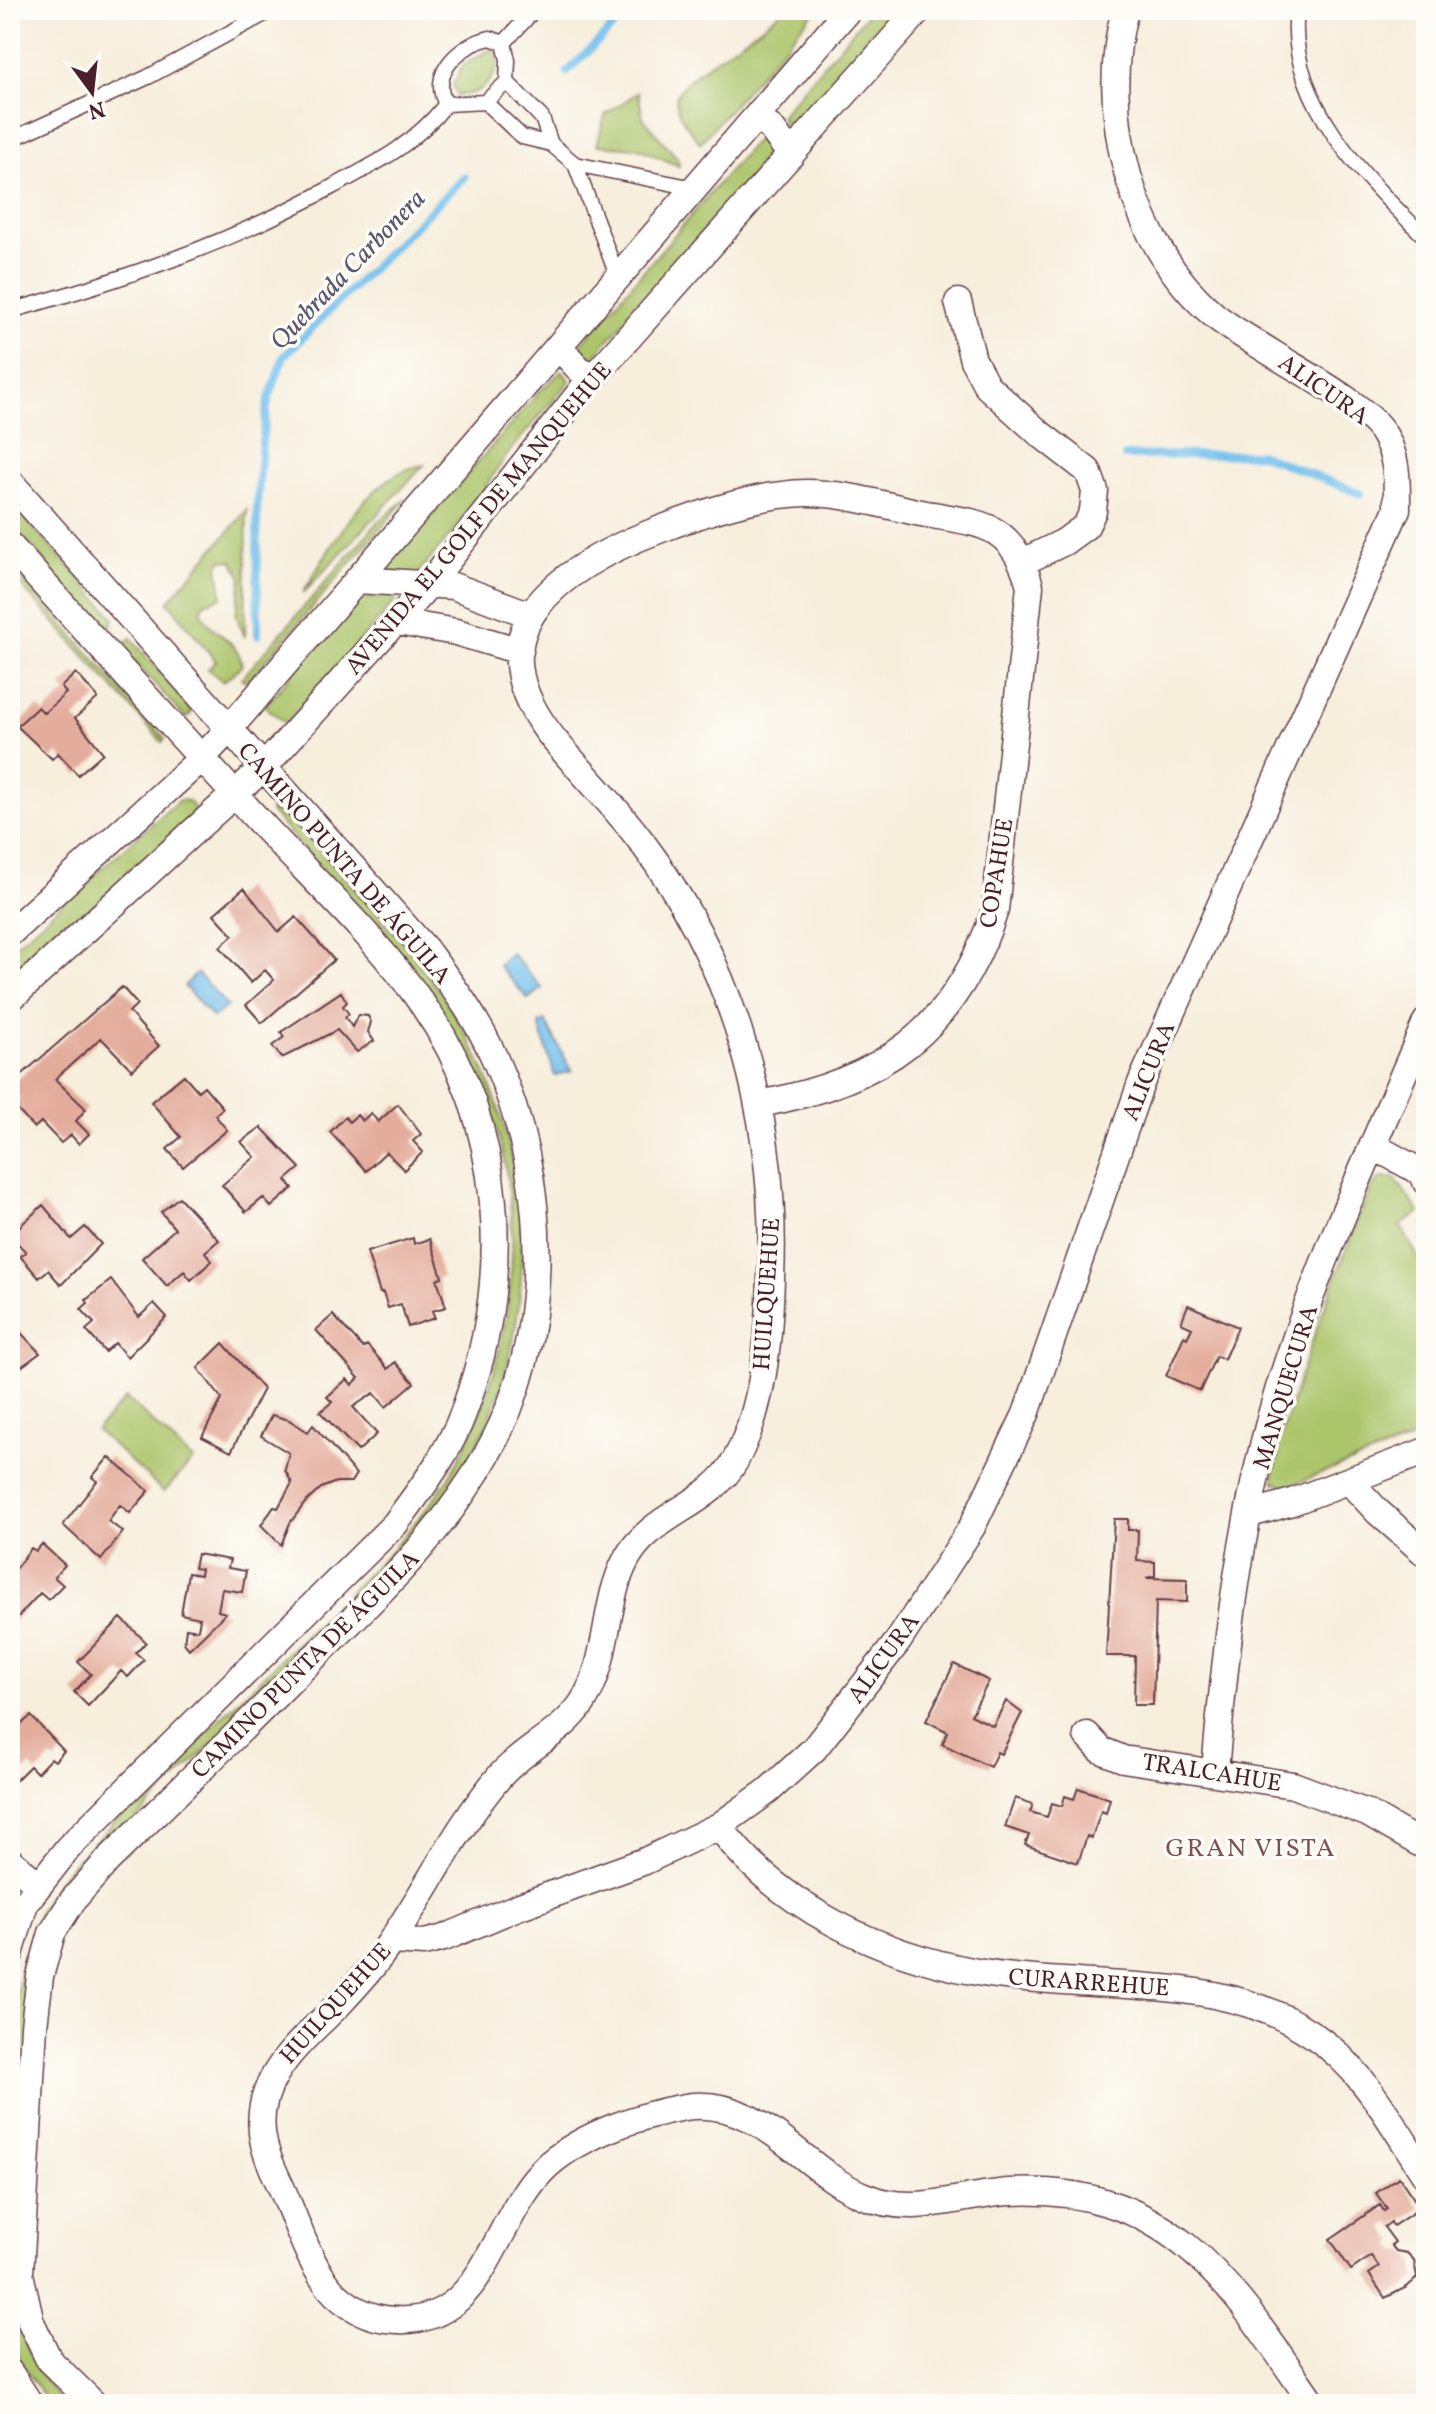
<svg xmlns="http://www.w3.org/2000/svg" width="1436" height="2414" viewBox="0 0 1436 2414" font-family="Vollkorn,serif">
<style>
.green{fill:#acc56a;stroke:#7b724a;stroke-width:2}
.water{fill:#72c0ed;stroke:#5e708c;stroke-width:2}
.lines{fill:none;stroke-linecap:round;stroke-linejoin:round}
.stream{stroke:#72c0ed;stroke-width:8}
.building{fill:#e4ac9b}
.service-casing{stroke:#643e46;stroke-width:17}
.minor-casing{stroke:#643e46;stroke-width:29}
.service{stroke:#fff;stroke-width:14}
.minor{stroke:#fff;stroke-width:26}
.labels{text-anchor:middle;stroke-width:7;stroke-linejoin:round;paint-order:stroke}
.street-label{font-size:24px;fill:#4a1f2b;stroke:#fdfcf7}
.water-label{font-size:26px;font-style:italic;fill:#58576f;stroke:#fdfcf7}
.neighbourhood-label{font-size:26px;letter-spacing:2px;fill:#805052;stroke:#fdfcf7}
</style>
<rect width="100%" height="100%" fill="#fdfcf7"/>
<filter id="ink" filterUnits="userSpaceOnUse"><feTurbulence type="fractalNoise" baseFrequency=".0125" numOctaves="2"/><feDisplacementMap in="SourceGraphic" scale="16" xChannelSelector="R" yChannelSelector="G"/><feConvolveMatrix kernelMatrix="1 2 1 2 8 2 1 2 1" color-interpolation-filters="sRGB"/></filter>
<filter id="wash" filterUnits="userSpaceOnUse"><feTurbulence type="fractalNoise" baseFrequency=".006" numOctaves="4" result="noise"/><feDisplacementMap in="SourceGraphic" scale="32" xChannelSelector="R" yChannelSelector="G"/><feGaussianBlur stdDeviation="1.8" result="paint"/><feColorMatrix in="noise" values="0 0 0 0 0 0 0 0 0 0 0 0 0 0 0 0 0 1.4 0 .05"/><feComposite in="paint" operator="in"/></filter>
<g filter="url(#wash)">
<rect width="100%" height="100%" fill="#f7eedc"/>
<!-- green -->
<path class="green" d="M782 10H816L700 143C691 131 676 115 676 99 676 78 765 30 782 10Z
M871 10H894L794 124 785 127 780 116Z
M489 50 497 52C501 77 482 96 457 95L453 86 462 66Z
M638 92 643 118 678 159 679 166 638 148 597 145 605 115Z
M762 138 773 143 771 154 595 355 586 358 579 351 580 345 755 141Z
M562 371 570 381 513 447 454 531 415 577 384 570 541 390Z
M424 465 303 593C328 551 370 471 424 465Z
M406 499 247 682 242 678 378 522Z
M10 502 114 617 112 625 102 626 10 523Z
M247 510 245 637 236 615 242 578 233 561 222 560 218 565 222 597 204 603 201 610C208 634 238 637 242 665L223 682 208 669 216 661 168 602Z
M10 564 165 739 162 742 10 573Z
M391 595 396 600 286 724 265 706 354 600Z
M131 638 192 712 186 719 121 646Z
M179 800 189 801 194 808V817L10 979V950Z
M277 805C336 871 406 936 453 1012 530 1133 545 1299 484 1430 463 1475 434 1513 404 1551L62 1893 10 2271C13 2325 28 2364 64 2404H49L23 2366 10 2332V2122L17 1993 22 1963 41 1908 66 1870 393 1549C412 1526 433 1503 449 1477 523 1350 538 1176 461 1046 410 958 337 886 270 811Z
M1381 1178H1395L1420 1213 1400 1225 1420 1261 1426 1258V1434L1286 1487 1274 1482C1272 1454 1285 1424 1293 1398 1316 1326 1343 1257 1371 1188Z
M126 1398 193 1460 164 1492 96 1430Z"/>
<!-- water -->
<path class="water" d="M511 953 542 988 528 999 498 965Z
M197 973 227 1006 213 1018 184 986Z
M545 1021 572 1071 555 1076 539 1024Z"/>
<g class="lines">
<!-- stream -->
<path class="stream" d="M567 72 618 22 636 10
M1125 456 1260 454 1361 494
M258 635 257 506 262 442 268 401 284 356 464 177"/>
</g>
<g id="blocks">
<!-- building -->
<path class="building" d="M76 673 98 698 75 718 103 753 78 775 58 753 52 759 17 726 38 707 44 713 66 693 61 687Z
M244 888 279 932 296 917 334 960 262 1023 246 1005 274 980 265 970 251 983 220 947 233 935 214 914Z
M122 987 137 1004 129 1012 159 1046 132 1070 101 1038 55 1079 86 1109 76 1121 89 1134 79 1144 71 1135 61 1143 41 1122 34 1128 12 1104 20 1097 10 1085Z
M341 992 347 1002 343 1006 349 1014 345 1017 352 1027 358 1015 368 1016 371 1022 368 1032 374 1041 357 1052 337 1030 282 1058 272 1046 284 1037 281 1032Z
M184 1075 198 1091 204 1086 223 1108 215 1115 227 1130 183 1167 167 1149 181 1137 151 1102Z
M398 1104 421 1134 413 1141 423 1152 404 1170 386 1152 366 1171 330 1132 345 1117 349 1122 357 1115 362 1121 371 1113 378 1122Z
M261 1127 300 1168 286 1180 293 1188 271 1207 263 1198 246 1212 222 1185 255 1157 241 1142Z
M179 1197 219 1240 205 1252 212 1261 191 1280 184 1271 167 1286 142 1258 175 1229 161 1212Z
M43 1205 71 1239 85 1227 101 1244 61 1285 48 1270 39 1278 20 1256 26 1252 10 1235Z
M413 1238 414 1244 430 1239 442 1277 437 1279 446 1307 432 1311 435 1318 408 1327 401 1304 388 1308 383 1293H380L367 1252Z
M111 1280 139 1317 154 1303 167 1317 127 1357 115 1343 105 1352 86 1330 94 1323 81 1309 88 1303 86 1300Z
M1188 1305 1238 1327 1224 1359 1216 1356 1200 1391 1166 1376 1184 1336 1187 1338 1192 1328 1181 1323Z
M333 1315 363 1348 367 1345 388 1369 395 1362 414 1383 386 1407 374 1393 353 1407 377 1434 358 1451 320 1412 332 1402 327 1397 347 1379 352 1385 359 1378 316 1330Z
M10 1321 40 1353 10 1375Z
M223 1343 263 1389 231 1452 202 1437 222 1399 198 1368Z
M272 1415 289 1420 308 1432 313 1425 356 1474 351 1482H336L321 1488 305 1503 290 1523 281 1545 261 1525 274 1507 278 1508 292 1483 285 1470 289 1453 261 1436Z
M109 1457 149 1491 130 1513 120 1505 108 1521 123 1532 101 1560 63 1525 97 1481 92 1477Z
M1114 1519H1128V1530H1138L1137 1561 1155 1562V1576L1146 1578 1187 1579V1602L1156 1601 1153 1705H1134L1135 1656H1106Z
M42 1544 65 1565 54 1577 63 1585 48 1600 40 1593 10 1626V1576L31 1548 36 1551Z
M197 1554 230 1560 228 1568 246 1571 242 1592 222 1589 218 1611 226 1613 189 1649 184 1643 186 1628 198 1630 200 1618 181 1614 188 1573 200 1575 201 1569 194 1568Z
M121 1618 146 1642 136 1653 144 1660 128 1677 121 1671 88 1706 74 1692 91 1674 78 1662Z
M954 1664 989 1681 971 1715 993 1726 1006 1701 1022 1713 1001 1754 997 1752 990 1767 942 1744 948 1732 926 1721Z
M31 1716 64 1751 55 1761 51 1758 37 1773 30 1766 10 1786V1733Z
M1078 1788 1110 1799 1106 1813 1101 1811 1092 1838 1087 1836 1078 1863 1025 1845 1029 1835 1005 1827 1015 1798 1033 1804 1030 1812 1047 1817 1052 1803 1062 1806 1065 1796 1074 1799Z
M1399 2177 1420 2208 1393 2226 1391 2222 1384 2227 1395 2242 1391 2245 1396 2251 1407 2253 1414 2260 1417 2278 1407 2287 1385 2298 1369 2274 1379 2267 1371 2256 1351 2270 1330 2239 1380 2205 1384 2211 1387 2209 1376 2193Z"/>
</g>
</g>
<g filter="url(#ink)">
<use href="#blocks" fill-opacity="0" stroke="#643e46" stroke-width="2"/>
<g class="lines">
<!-- service casing -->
<g class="service-casing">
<path id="service" d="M1297 10C1285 99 1367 181 1426 238
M490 38 504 43 508 60 507 82 485 102 446 104C428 72 462 44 490 38Z
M504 43 534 10
M507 82 542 118 551 144
M485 102 522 137 551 144 575 164 694 188
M10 140 148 77 272 10
M575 164 618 278
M10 311C122 280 231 243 334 186 377 163 416 143 446 104"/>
</g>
<!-- minor casing -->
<g class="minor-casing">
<path id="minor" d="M756 118 771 128 791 155
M958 302 973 360 987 386 1039 433 1088 471 1095 491 1093 511 1086 526 1064 542 1023 562
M559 347 579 369 594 377
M10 482 426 950C451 984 477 1018 494 1057 549 1180 555 1334 487 1454 440 1538 370 1603 302 1669 238 1733 173 1797 108 1860L73 1900 52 1933 40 1976 34 2026 20 2274 31 2322 49 2360 94 2404
M10 546C92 638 175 729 258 820 313 880 377 938 423 1005 506 1124 513 1278 464 1411 449 1453 421 1489 395 1524L68 1848 25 1903 10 1954
M357 580 453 586 528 614
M397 622 456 632 520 651
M10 933 201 759 228 730 848 10
M10 999 263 768 430 583 582 390 919 10
M759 1104C881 1082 955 1032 995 910L1030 586C1011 517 974 524 916 512 880 504 843 493 806 493 758 494 705 512 661 529 562 566 463 630 556 742 584 775 615 806 641 841 736 967 778 1123 771 1279 769 1339 764 1407 735 1461 709 1507 651 1513 626 1560 603 1604 610 1659 583 1702 562 1734 525 1748 500 1776 456 1827 426 1892 387 1947 373 1967 356 1986 339 2004 300 2043 249 2081 264 2144 268 2162 278 2179 285 2196 297 2223 307 2256 324 2280 338 2301 360 2315 385 2319 488 2334 490 2216 549 2164 584 2134 640 2115 685 2107 760 2095 802 2171 864 2196 914 2217 959 2195 1010 2192 1172 2184 1233 2287 1313 2404
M1373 1146 1419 1171 1426 1181
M1349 1481 1378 1512 1426 1554
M1250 1514 1292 1502 1426 1451
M1087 1735 1101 1750 1123 1759 1293 1785 1367 1813 1426 1847
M1215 1771C1226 1643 1241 1512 1279 1388 1318 1263 1375 1142 1426 1022
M719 1826C777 1907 882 1955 977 1972 1015 1979 1054 1980 1092 1983 1170 1988 1246 1989 1313 2035 1364 2069 1393 2126 1426 2176
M10 1861 38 1884
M392 1941 424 1943 444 1938 520 1906 645 1861 719 1826 768 1791 814 1749 899 1640 972 1527 1026 1414 1141 1083 1397 509C1397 483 1398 456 1383 433 1367 407 1302 372 1275 355 1255 342 1232 330 1214 315 1131 246 1097 112 1125 10
M10 2373 30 2404"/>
</g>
<!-- service -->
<use href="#service" class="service"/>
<!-- minor -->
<use href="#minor" class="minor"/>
</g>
</g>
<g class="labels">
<!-- street labels -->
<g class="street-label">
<text transform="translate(1324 389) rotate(35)" y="8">ALICURA</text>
<text transform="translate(478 518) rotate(-50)" y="8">AVENIDA EL GOLF DE MANQUEHUE</text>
<text transform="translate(345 863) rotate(49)" y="8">CAMINO PUNTA DE ÁGUILA</text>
<text transform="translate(996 873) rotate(-81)" y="8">COPAHUE</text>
<text transform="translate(1148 1071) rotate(-68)" y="8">ALICURA</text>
<text transform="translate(766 1294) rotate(-86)" y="8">HUILQUEHUE</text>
<text transform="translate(1285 1387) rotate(-73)" y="8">MANQUECURA</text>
<text transform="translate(883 1658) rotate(-54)" y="8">ALICURA</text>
<text transform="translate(305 1664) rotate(-45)" y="8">CAMINO PUNTA DE ÁGUILA</text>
<text transform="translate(1212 1772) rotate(9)" y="8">TRALCAHUE</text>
<text transform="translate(1089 1982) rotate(4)" y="8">CURARREHUE</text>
<text transform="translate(335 2003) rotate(-48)" y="8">HUILQUEHUE</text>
</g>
<!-- water labels -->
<g class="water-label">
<text transform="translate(347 269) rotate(-46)" y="9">Quebrada Carbonera</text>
</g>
<!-- neighbourhood labels -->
<g class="neighbourhood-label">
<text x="1251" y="1856">GRAN VISTA</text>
</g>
</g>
<!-- margin -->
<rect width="1436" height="2414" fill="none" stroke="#fdfcf7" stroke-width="40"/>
<!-- north arrow -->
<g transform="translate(92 92) rotate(165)" stroke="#fdfcf7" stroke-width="6" paint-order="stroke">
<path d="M0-6L14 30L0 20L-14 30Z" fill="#4a1f2b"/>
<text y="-12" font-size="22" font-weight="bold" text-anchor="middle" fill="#4a1f2b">N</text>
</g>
</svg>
